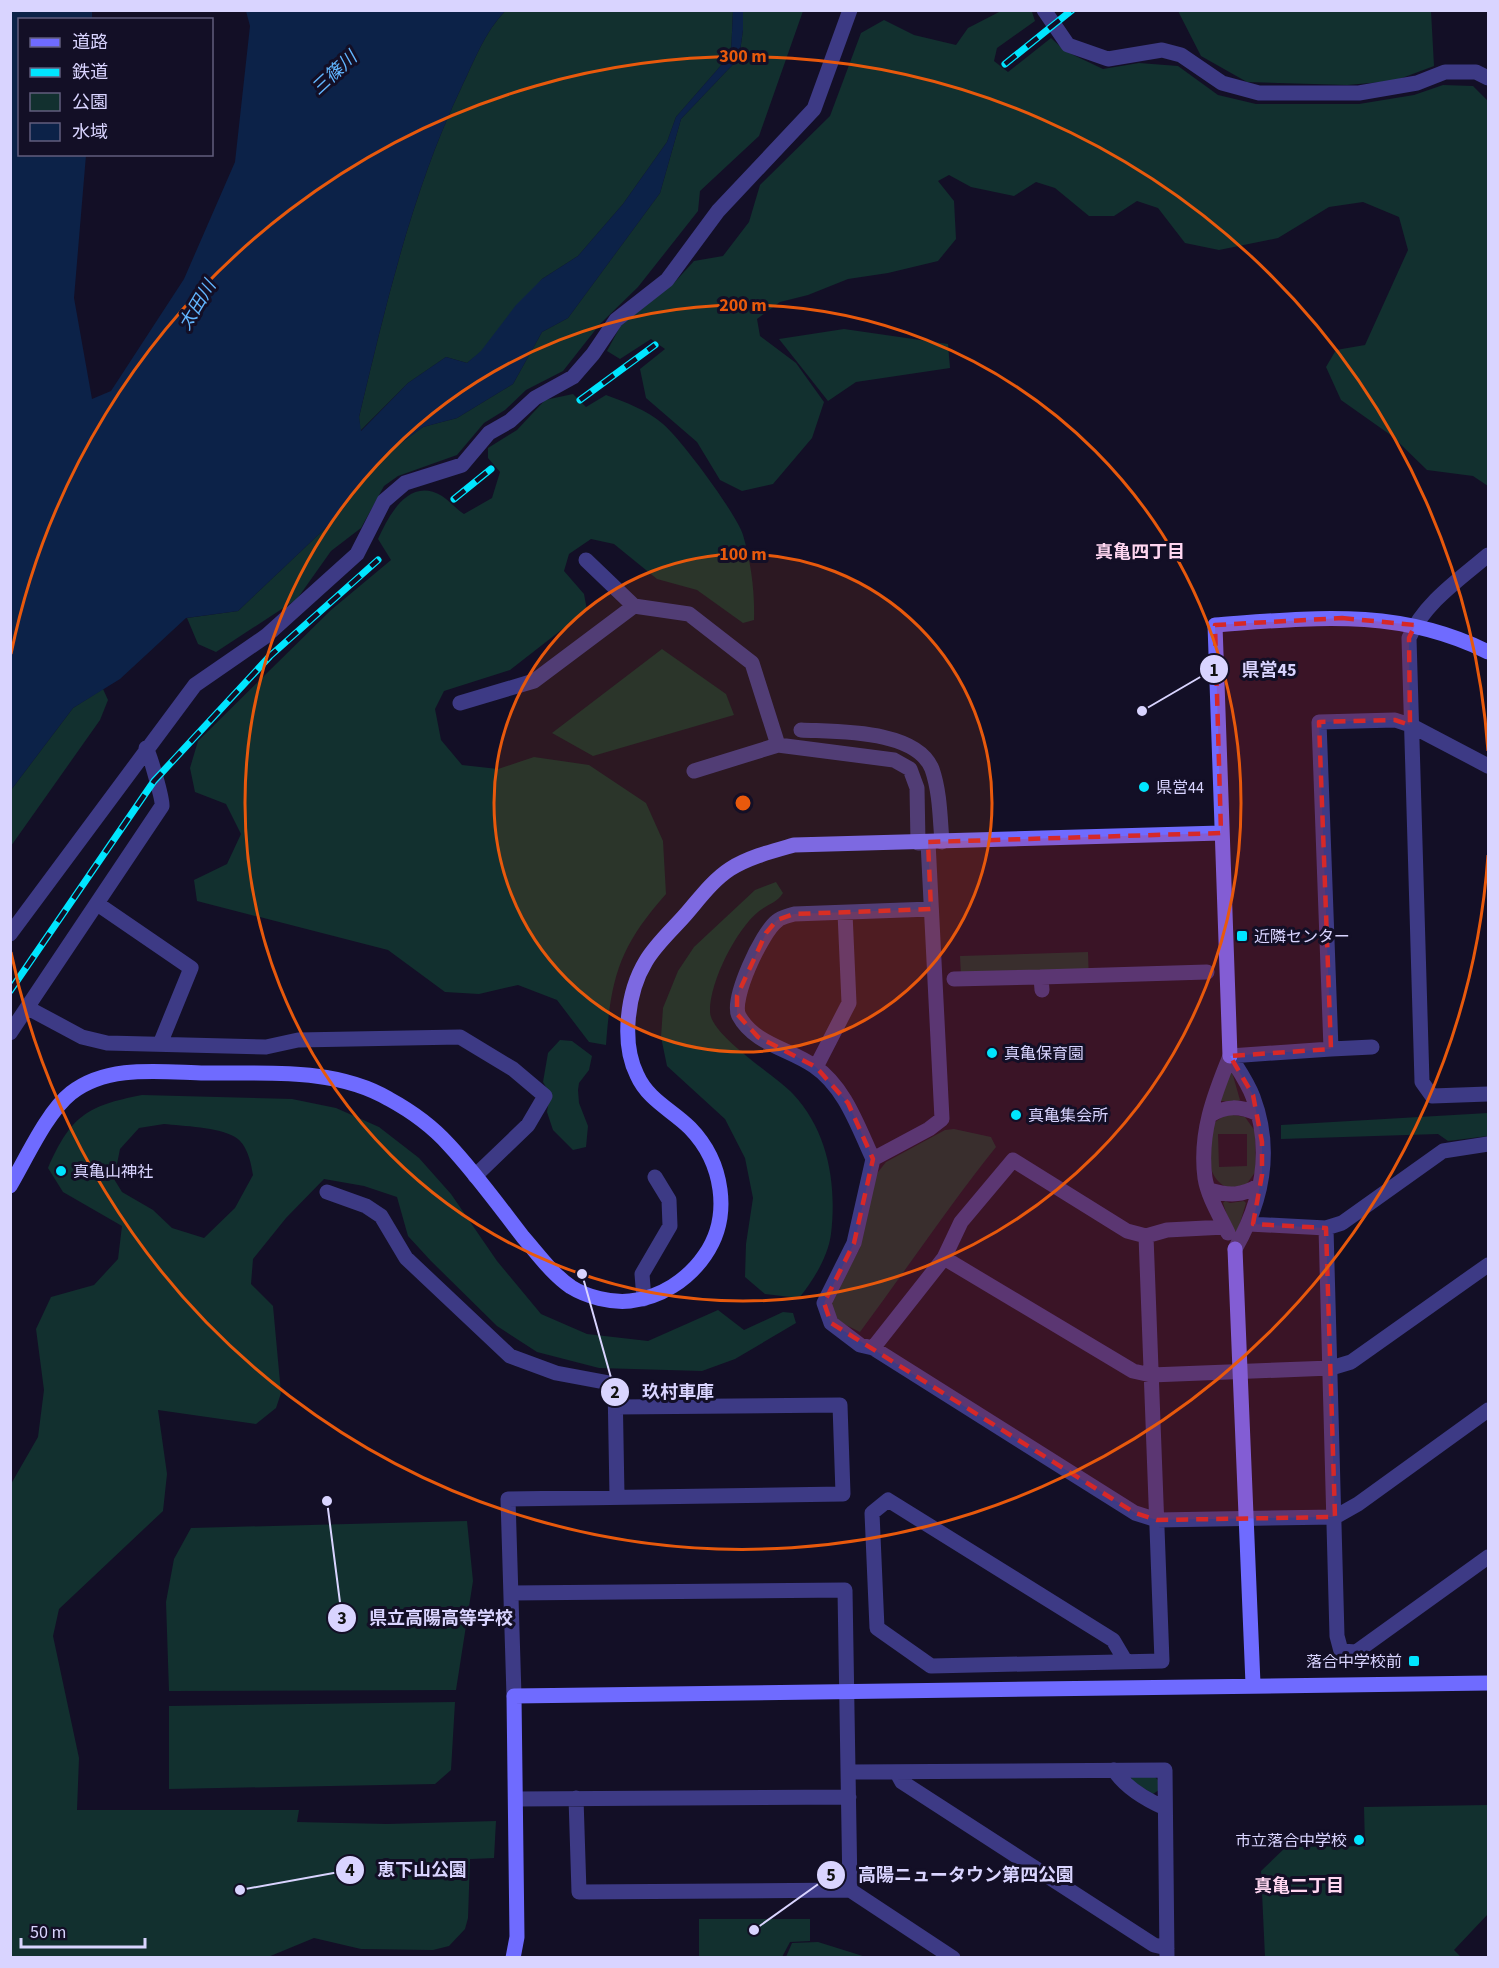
<svg xmlns="http://www.w3.org/2000/svg" width="1499" height="1968" viewBox="0 0 1499 1968" font-family="'Source Sans 3','Noto Sans JP',sans-serif">
<style>
.green{fill:#12302f;fill-rule:evenodd}
.water{fill:#0c2248}
.lines{fill:none;stroke-linecap:round;stroke-linejoin:round}
.street{stroke:#3d3a85;stroke-width:15}
.secondary{stroke:#6f6bff;stroke-width:15}
.rail-casing{stroke:#00e5ff;stroke-width:7}
.rail{stroke:#130f26;stroke-width:4.5;stroke-dasharray:14;stroke-linecap:butt}
.marked{fill:#d62828;fill-opacity:0.2;stroke:#d62828;stroke-width:4.5;stroke-dasharray:12 8;stroke-linejoin:round}
.ring{fill:none;stroke:#e8590c;stroke-width:3}
.poi-dot{fill:#00e5ff;stroke:#130f26;stroke-width:2}
.labels{text-anchor:middle;stroke-width:6;stroke-linejoin:round;paint-order:stroke}
.poi-label{font-size:16px;fill:#d9d4ff;stroke:#130f26;text-anchor:start}
.water-label{font-size:18px;font-style:italic;fill:#62b6ff;stroke:#130f26}
.neighbourhood-label{font-size:18px;font-weight:bold;fill:#ffd6f0;stroke:#130f26}
.centre{fill:#e8590c;stroke:#130f26;stroke-width:3}
.ring-label{font-size:18px;text-anchor:middle;font-weight:bold;fill:#e8590c;stroke:#130f26;stroke-width:6;stroke-linejoin:round;paint-order:stroke}
.leader{fill:none;stroke:#d9d4ff;stroke-width:2}
.callout-dot{fill:#d9d4ff;stroke:#130f26;stroke-width:2}
.mark-label{font-size:18px;text-anchor:middle;font-weight:bold;fill:#111}
.callout-label{font-size:18px;text-anchor:middle;font-weight:bold;fill:#d9d4ff;stroke:#130f26;stroke-width:6;stroke-linejoin:round;paint-order:stroke}
</style>
<rect width="100%" height="100%" fill="#130f26"/>
<!-- green -->
<path class="green" d="M505 11H733L731 54 676 117 667 142 623 204 578 256 542 279 481 352 467 363 446 357 408 383 360 431 359 417C386 304 412 191 462 86 475 59 485 32 505 11Z
M743 11H803L759 136 700 191 698 211 638 287 600 324 563 371 526 390 505 410 484 423 457 455 398 476 384 486 361 528 331 551 297 599 216 652 198 644 187 618 238 611 336 518 383 456 423 427 457 418 513 384 542 332 568 318 660 193 681 119 739 58 743 30Z
M1001 11 1032 12 1035 21 997 48 994 61 1008 72 1051 38 1065 51 1103 69 1139 63 1178 66 1218 95 1256 104H1359L1414 95 1443 85 1473 86 1488 101V486L1473 476 1427 470 1392 436 1341 400 1326 367 1336 350 1365 345 1408 250 1399 217 1363 202 1329 207 1278 238 1219 250 1185 243 1158 208 1137 201 1114 216H1089L1055 188 1036 182 1014 196 971 187 949 175 938 181 954 201 956 239 938 261 888 273 848 279 808 295 780 302 757 319 760 336 796 363 824 402 812 438 773 484 742 491 720 480 697 442 646 398 640 369 665 349 651 339 620 359 607 351 621 325 672 285 694 261 723 256 749 222 760 185 830 116 861 33 884 20 914 35 956 45 968 28Z
M1178 11H1431L1434 66 1394 81 1347 85 1247 82 1201 56Z
M844 329 948 344 950 368 856 382 828 401 779 339Z
M573 394 586 407 606 395C625 402 647 410 663 424 681 439 736 513 743 535 751 562 755 592 754 620L743 623 697 590 657 579 614 544 591 539 569 554 564 571 584 594 587 610 510 670 444 691 435 709 441 740 462 765 498 769 534 757 589 765 646 803 663 841 666 894C620 946 611 976 606 1045L589 1042 557 1000 518 985 479 994 445 992 388 950 197 901 194 880 227 864 241 834 226 804 195 792 190 768 198 741 331 610 391 560 378 539C389 515 409 476 442 496 450 501 456 509 464 514L492 498 500 472 488 458V448L517 430 545 400Z
M662 649 726 694 734 715 593 756 552 733Z
M103 689 108 700 100 720 11 846V790L73 708Z
M776 882 783 893C776 904 767 904 758 912 736 930 709 983 710 1012 711 1036 775 1075 793 1094 828 1131 837 1184 831 1234 828 1257 813 1281 799 1298L765 1294 745 1277 746 1244 753 1198 745 1158 725 1119 667 1066 661 1037 663 1008 678 971 694 947 755 890Z
M1088 952 1089 983 961 976 960 956Z
M560 1040 572 1041 592 1056 589 1070 579 1083 578 1090 579 1103 588 1126 586 1147 573 1150 553 1130 547 1112 550 1094 543 1082 548 1053Z
M1227 1072H1232L1240 1100 1238 1101H1220Z
M142 1095 292 1099 336 1108 379 1127 419 1158 451 1194 497 1261 541 1314 587 1334 648 1341 718 1310 744 1330 783 1312 793 1313 796 1323 735 1359 702 1371 599 1368 537 1352 497 1326 431 1261 408 1236 397 1197 364 1186 324 1179 286 1218 253 1259 251 1284 273 1306 281 1393 276 1408 256 1424 158 1410 167 1474 163 1511 59 1609 53 1636 79 1758 77 1810H299L297 1822 387 1824 496 1821 494 1858 470 1859 468 1918 465 1929 449 1946 433 1950 361 1949 314 1938 268 1957H11V1484L38 1437 44 1390 36 1329 51 1297 94 1285 118 1259 122 1226 63 1192 48 1168C71 1116 86 1106 142 1095ZM164 1124C182 1126 219 1127 235 1137 247 1144 251 1162 253 1175L235 1208 204 1238 172 1228 153 1210 122 1192 114 1179 120 1149 139 1128Z
M1488 1113V1136L1448 1141 1438 1134 1281 1139V1125Z
M1227 1114 1245 1117 1255 1131 1256 1171 1246 1185 1228 1188C1202 1175 1211 1149 1212 1124ZM1218 1134H1247V1166L1219 1167Z
M954 1129 991 1137 996 1147C948 1207 906 1270 860 1332L836 1320 830 1303 860 1248 871 1187 878 1172 886 1162 945 1130Z
M1225 1201 1230 1203 1244 1201 1246 1203 1237 1233H1233L1223 1203Z
M467 1521 473 1581 456 1690 169 1691 166 1602 174 1559 191 1528Z
M455 1702 451 1770 435 1784 169 1789V1706Z
M1153 1775 1159 1781V1790L1153 1794 1132 1781 1131 1777Z
M1488 1805V1914L1454 1950 1461 1957H1265L1261 1871 1286 1847 1365 1846 1364 1807Z
M699 1919H810V1941L790 1942 782 1957H699Z
M818 1942 866 1957H786L792 1943Z"/>
<!-- water -->
<path class="water" d="M11 10 92 11V19L20 20V154L86 155 74 298 92 399 111 391 184 279 235 162 250 26 246 11H505C485 32 475 59 462 86 412 191 386 304 359 417L361 431 408 383 446 357 467 363 481 351 516 305 542 279 578 256 623 204 667 142 676 117 731 54 733 11H743V30L739 58 681 119 660 193 568 318 542 332 513 384 457 418 423 427 383 456 336 518 238 611 186 618 120 679 73 708 11 790Z"/>
<g class="lines">
<!-- street -->
<path class="street" d="M1044 10 1068 45 1108 59 1162 50 1181 55 1222 83 1259 93H1359L1417 83 1445 72H1476L1488 78
M1488 555C1460 579 1424 603 1409 638L1422 1082 1432 1096 1488 1094
M586 560 634 606
M460 703 534 681 634 606 689 614 752 663 778 745
M801 730C836 732 916 729 932 769 940 792 940 818 942 842
M694 771 778 745 894 760 910 769 917 788 918 843
M928 842 942 1119 929 1129 873 1159 854 1243 824 1303 831 1323 860 1345 873 1348 1135 1513 1157 1520 1335 1517 1358 1504 1488 1410
M99 905 191 968 160 1044
M10 934 195 685 266 636 357 554 384 501 405 483 462 465 489 433 510 421 535 398 573 377 593 354 616 320 667 280 718 211 814 109 850 10
M954 979 1041 977
M1042 990 1041 977 1207 972
M28 1008 82 1037 107 1043 266 1047 298 1040 460 1037 513 1069 545 1096 528 1125 475 1176
M10 1033 162 806C163 800 149 751 146 748
M1331 1049 1372 1047
M1230 1056 1331 1049 1319 722 1395 720 1410 725 1488 766
M1230 1056C1238 1069 1248 1083 1253 1097 1273 1150 1262 1202 1235 1249
M816 1067 849 1003 845 913
M1209 1116C1226 1105 1240 1106 1258 1114
M873 1159C858 1127 845 1087 814 1066 790 1049 754 1044 739 1016 730 1000 762 932 777 921 781 917 788 916 794 914L931 909
M1209 1190C1229 1196 1242 1196 1260 1185
M327 1192 366 1206 381 1216 406 1258 510 1356 556 1373 615 1384 617 1496
M1249 1224 1326 1228 1342 1223 1443 1151 1488 1144
M1326 1228 1337 1636 1341 1651 1356 1652 1488 1557
M1228 1233C1220 1216 1208 1197 1205 1178 1199 1134 1214 1095 1230 1056
M944 1258 1133 1371 1151 1375 1331 1368 1351 1362 1488 1265
M644 1299 642 1274 670 1226 669 1200 655 1177
M873 1348 944 1258 961 1222 1013 1160 1127 1231 1146 1236 1167 1230 1225 1227
M511 1593 845 1590 850 1890
M1126 1662 1113 1640 888 1500 872 1513 877 1628 931 1666 1162 1661 1146 1236
M514 1696 508 1499 843 1494 840 1405 616 1407
M1114 1770C1125 1787 1147 1800 1165 1808
M850 1772 1165 1770 1167 1958
M897 1773 902 1782 1154 1945 1167 1948
M576 1798 579 1892 850 1890 953 1958
M516 1799 849 1797"/>
<!-- secondary -->
<path class="secondary" d="M1230 1056 1215 625C1312 618 1398 607 1488 652
M10 1186C26 1159 47 1112 71 1093 108 1064 161 1072 205 1073 265 1074 335 1067 389 1099 411 1111 432 1126 449 1145 476 1174 499 1206 523 1237 538 1254 552 1274 571 1287 587 1297 611 1303 630 1301 660 1298 688 1280 705 1255 732 1216 723 1162 690 1128 672 1110 648 1100 637 1075 621 1043 627 992 646 961 656 944 673 929 686 914 699 899 713 880 730 869 749 857 773 851 794 845L1221 833
M1235 1249 1253 1684
M513 1958 517 1937 514 1696 1488 1683"/>
<!-- rail casing -->
<g class="rail-casing">
<path id="rail" d="M1005 64 1072 10
M580 400 655 345
M454 499 491 469
M10 991 154 781 270 656 378 560"/>
</g>
<!-- rail -->
<use href="#rail" class="rail"/>
</g>
<!-- marked area -->
<path class="marked" d="M1342 618 1415 625 1409 638 1410 725 1395 720 1319 722 1331 1049 1230 1056 1253 1095 1262 1142V1175L1253 1224 1326 1228 1335 1517 1157 1520 1135 1513 831 1323 824 1303 854 1243 873 1159 848 1103 816 1067 758 1037 737 1014V996L766 933 777 920 794 914 931 909 928 842 1221 833 1215 625Z"/>
<!-- distance rings -->
<circle cx="743" cy="803" r="249" fill="#e8590c" fill-opacity=".12"/>
<g class="ring">
<circle cx="743" cy="803" r="249"/>
<circle cx="743" cy="803" r="498"/>
<path d="M1488 855A747 747 0 0 1 11 952M11 654A747 747 0 0 1 1488 751"/>
</g>
<!-- markers -->
<g class="poi-dot">
<circle cx="1144" cy="787" r="6"/>
<rect x="1236" y="930" width="12" height="12" rx="3"/>
<circle cx="992" cy="1053" r="6"/>
<circle cx="1016" cy="1115" r="6"/>
<circle cx="61" cy="1171" r="6"/>
<rect x="1408" y="1655" width="12" height="12" rx="3"/>
<circle cx="1359" cy="1840" r="6"/>
</g>
<g class="labels">
<!-- poi labels -->
<g class="poi-label">
<text x="1156" y="793">県営44</text>
<text x="1254" y="942">近隣センター</text>
<text x="1004" y="1059">真亀保育園</text>
<text x="1028" y="1121">真亀集会所</text>
<text x="73" y="1177">真亀山神社</text>
<text x="1402" y="1667" text-anchor="end">落合中学校前</text>
<text x="1347" y="1846" text-anchor="end">市立落合中学校</text>
</g>
<!-- water labels -->
<g class="water-label">
<text transform="translate(334 73) rotate(-43)" y="6">三篠川</text>
<text transform="translate(197 305) rotate(-59)" y="6">太田川</text>
</g>
<!-- neighbourhood labels -->
<g class="neighbourhood-label">
<text x="1140" y="558">真亀四丁目</text>
<text x="1299" y="1892">真亀二丁目</text>
</g>
</g>
<circle cx="743" cy="803" r="9" class="centre"/>
<g class="ring-label">
<text x="743" y="62">300 m</text>
<text x="743" y="311">200 m</text>
<text x="743" y="560">100 m</text>
</g>
<!-- callouts -->
<path class="leader" d="M1142 711L1214 669M582 1274L615 1392M327 1501L342 1618M240 1890L350 1870M754 1930L831 1875"/>
<g class="callout-dot">
<circle cx="1142" cy="711" r="6"/>
<circle cx="582" cy="1274" r="6"/>
<circle cx="327" cy="1501" r="6"/>
<circle cx="240" cy="1890" r="6"/>
<circle cx="754" cy="1930" r="6"/>
<circle cx="1214" cy="669" r="15"/>
<circle cx="615" cy="1392" r="15"/>
<circle cx="342" cy="1618" r="15"/>
<circle cx="350" cy="1870" r="15"/>
<circle cx="831" cy="1875" r="15"/>
</g>
<g class="mark-label">
<text x="1214" y="676">1</text>
<text x="615" y="1398">2</text>
<text x="342" y="1624">3</text>
<text x="350" y="1876">4</text>
<text x="831" y="1881">5</text>
</g>
<g class="callout-label">
<text x="1269" y="676">県営45</text>
<text x="678" y="1398">玖村車庫</text>
<text x="441" y="1624">県立高陽高等学校</text>
<text x="422" y="1876">恵下山公園</text>
<text x="966" y="1881">高陽ニュータウン第四公園</text>
</g>
<!-- border -->
<rect width="1499" height="1968" fill="none" stroke="#d9d4ff" stroke-width="24"/>
<!-- legend -->
<rect x="18" y="18" width="195" height="138" fill="#130f26" stroke="#625e7d" stroke-width="1.5"/>
<rect x="30" y="38" width="30" height="9" fill="#6f6bff" stroke="#625e7d" stroke-width="1.5"/>
<text x="72" y="48" font-size="18" fill="#d9d4ff">道路</text>
<rect x="30" y="68" width="30" height="9" fill="#00e5ff" stroke="#625e7d" stroke-width="1.5"/>
<text x="72" y="78" font-size="18" fill="#d9d4ff">鉄道</text>
<rect x="30" y="93" width="30" height="18" fill="#12302f" stroke="#625e7d" stroke-width="1.5"/>
<text x="72" y="108" font-size="18" fill="#d9d4ff">公園</text>
<rect x="30" y="123" width="30" height="18" fill="#0c2248" stroke="#625e7d" stroke-width="1.5"/>
<text x="72" y="138" font-size="18" fill="#d9d4ff">水域</text>
<!-- scale -->
<path d="M21 1938v9h124v-9" fill="none" stroke="#d9d4ff" stroke-width="3"/>
<text x="30" y="1938" font-size="18" fill="#d9d4ff" stroke="#130f26" stroke-width="4.5" paint-order="stroke">50 m</text>
</svg>
